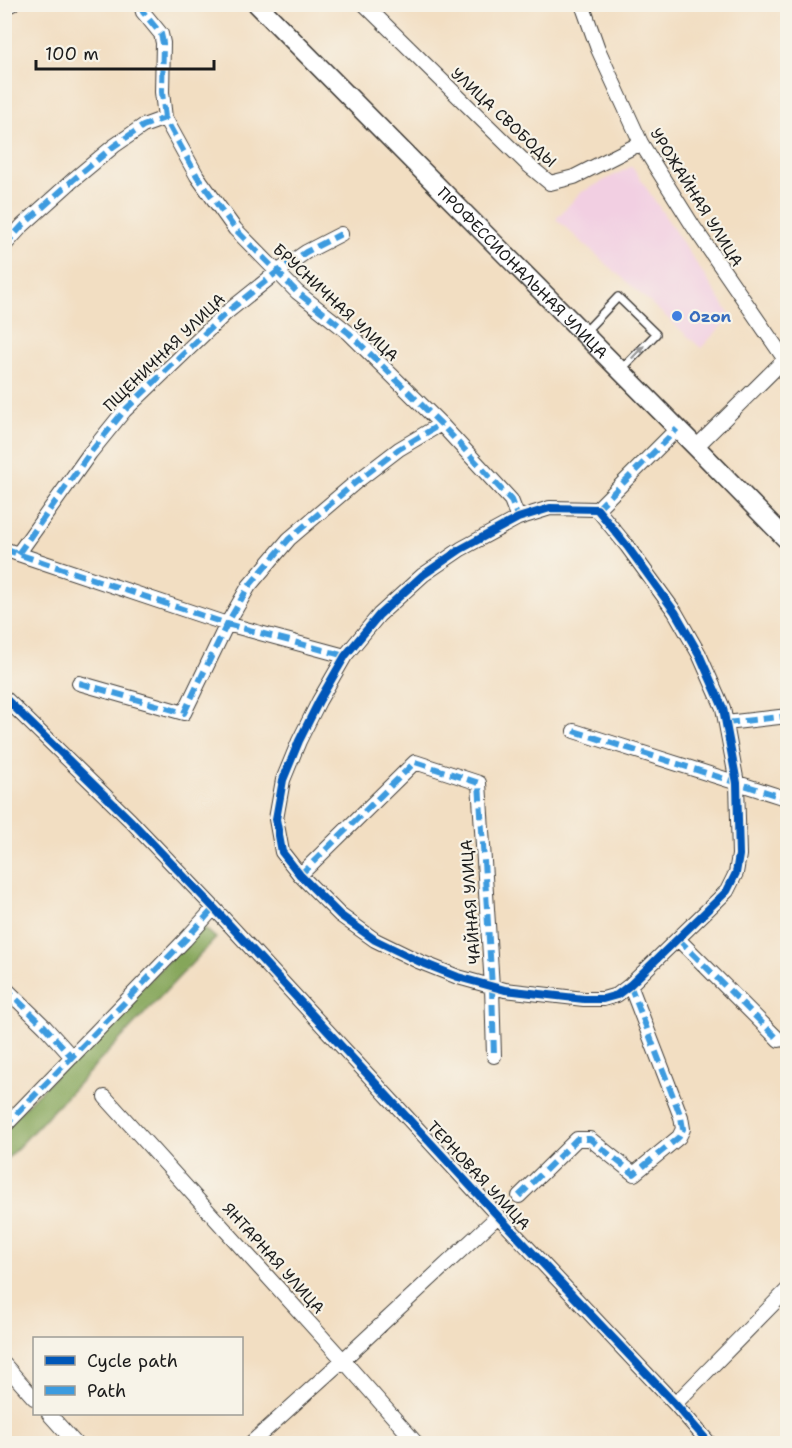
<svg xmlns="http://www.w3.org/2000/svg" width="792" height="1448" viewBox="0 0 792 1448" font-family="'Shantell Sans',sans-serif">
<style>
.built{fill:#f2cfe2}
.forest{fill:#85a65a;stroke:#50613b;stroke-width:1.5}
.lines{fill:none;stroke-linecap:round;stroke-linejoin:round}
.service-casing{stroke:#3c3935;stroke-width:10}
.minor-casing{stroke:#3c3935;stroke-width:16}
.tertiary-casing{stroke:#3c3935;stroke-width:21}
.service{stroke:#fff;stroke-width:7}
.minor{stroke:#fff;stroke-width:14}
.tertiary{stroke:#fff;stroke-width:18}
.quiet{stroke:#3c9bdf;stroke-width:6;stroke-dasharray:12 6;stroke-linecap:butt}
.cycleway-casing{stroke:#f7f3e8;stroke-width:11}
.cycleway{stroke:#0057b8;stroke-width:8}
.oneway{fill:#999}
.shop-dot{fill:#3f7fe0;stroke:#f7f3e8;stroke-width:2}
.labels{text-anchor:middle;stroke-width:4.5;stroke-linejoin:round;paint-order:stroke}
.street-label{font-size:16px;fill:#1c1c1c;stroke:#f7f3e8}
.shop-label{font-size:16px;font-weight:bold;fill:#366cbe;stroke:#f7f3e8;text-anchor:start}
</style>
<rect width="100%" height="100%" fill="#f7f3e8"/>
<filter id="ink" filterUnits="userSpaceOnUse"><feTurbulence type="fractalNoise" baseFrequency=".0167" numOctaves="2"/><feDisplacementMap in="SourceGraphic" scale="12" xChannelSelector="R" yChannelSelector="G"/><feConvolveMatrix kernelMatrix="1 2 1 2 8 2 1 2 1" color-interpolation-filters="sRGB"/></filter>
<filter id="wash" filterUnits="userSpaceOnUse"><feTurbulence type="fractalNoise" baseFrequency=".008" numOctaves="4" result="noise"/><feDisplacementMap in="SourceGraphic" scale="24" xChannelSelector="R" yChannelSelector="G"/><feGaussianBlur stdDeviation="1.35" result="paint"/><feColorMatrix in="noise" values="0 0 0 0 0 0 0 0 0 0 0 0 0 0 0 0 0 1.4 0 .05"/><feComposite in="paint" operator="in"/></filter>
<g filter="url(#wash)">
<rect width="100%" height="100%" fill="#f2dec2"/>
<!-- built -->
<path class="built" d="M632 166 731 316 701 348 556 219 580 193Z"/>
<!-- forest -->
<path class="forest" d="M202 926 216 938 5 1161V1127Z"/>
</g>
<g filter="url(#ink)">
<g class="lines">
<!-- service casing -->
<g class="service-casing">
<path id="service" d="M584 333 618 297 656 334 621 370"/>
</g>
<!-- minor casing -->
<g class="minor-casing">
<path id="minor" d="M141 4 143 12 161 34 163 43 162 92 165 118
M364 4 527 164 550 183 574 177 641 143
M582 4 598 49 641 143 659 172 693 226 788 364
M4 7 12 4
M4 246 22 226 73 180 114 146 143 126 165 118 197 176 235 229 297 292 349 333 441 424 511 500 518 518
M696 447 788 356
M550 508 597 509 627 546 675 612 699 654 723 708 737 783 739 855 736 873 727 891 630 985 617 995 603 999H584L505 990 458 977 418 961 375 940 340 915 300 875 282 852 276 819 283 780 299 741 319 701 345 656 379 615 423 575 461 549 518 518Z
M597 509 677 429
M4 549 18 554 227 624 345 656
M18 554 90 453 124 411 226 313 277 272 306 252 341 234
M79 683 184 713 227 624 249 586 289 539 356 482 399 449 441 424
M4 697 130 820 214 908 498 1216 675 1404 710 1444
M726 723 788 716
M574 731 788 799
M300 875 415 762 479 783 492 987 494 1056
M678 939 779 1040
M4 987 45 1027 72 1057
M105 1097 343 1360 417 1444
M4 1127 185 940 214 908
M519 1196 577 1139H590L634 1174 679 1137 683 1129 681 1117 630 985
M4 1364 34 1398
M675 1404 788 1289
M49 1414 76 1444
M250 1444 343 1360 498 1216"/>
</g>
<!-- tertiary casing -->
<g class="tertiary-casing">
<g id="tertiary">
<path id="s1" d="M257 4 696 447 788 541"/>
</g>
</g>
<!-- service -->
<use href="#service" class="service"/>
<!-- minor -->
<use href="#minor" class="minor"/>
<!-- tertiary -->
<use href="#tertiary" class="tertiary"/>
<!-- quiet -->
<path class="quiet" d="M141 4 143 12 161 34 163 43 162 92 165 118
M4 7 12 4
M4 246 22 226 73 180 114 146 143 126 165 118 197 176 235 229 297 292 349 333 441 424 511 500 518 518
M597 509 677 429
M4 549 18 554 227 624 345 656
M18 554 90 453 124 411 226 313 277 272 306 252 341 234
M79 683 184 713 227 624 249 586 289 539 356 482 399 449 441 424
M726 723 788 716
M574 731 788 799
M300 875 415 762 479 783 492 987 494 1056
M678 939 779 1040
M4 987 45 1027 72 1057
M4 1127 185 940 214 908
M519 1196 577 1139H590L634 1174 679 1137 683 1129 681 1117 630 985"/>
<!-- cycleway casing -->
<g class="cycleway-casing">
<path id="cycleway" d="M550 508 597 509 627 546 675 612 699 654 723 708 737 783 739 855 736 873 727 891 630 985 617 995 603 999H584L505 990 458 977 418 961 375 940 340 915 300 875 282 852 276 819 283 780 299 741 319 701 345 656 379 615 423 575 461 549 518 518Z
M4 697 130 820 214 908 498 1216 675 1404 710 1444"/>
</g>
<!-- cycleway -->
<use href="#cycleway" class="cycleway"/>
</g>
<!-- one-way arrows -->
<defs><path id="oneway-solid" d="M-6-.8H1V-3.2L6.5 0L1 3.2V.8H-6Z" transform="scale(1.5)"/></defs>
<use class="oneway" href="#oneway-solid" transform="translate(638 352) rotate(-46)"/>
</g>
<!-- markers -->
<circle class="shop-dot" cx="677" cy="316" r="6"/>
<g class="labels">
<!-- street labels -->
<g class="street-label">
<text transform="translate(504 117) rotate(43)" y="6">УЛИЦА СВОБОДЫ</text>
<text transform="translate(697 197) rotate(58)" y="6">УРОЖАЙНАЯ УЛИЦА</text>
<text dy="6" stroke="none"><textPath href="#s1" startOffset="378">ПРОФЕССИОНАЛЬНАЯ УЛИЦА</textPath></text>
<text transform="translate(336 302) rotate(43)" y="6">БРУСНИЧНАЯ УЛИЦА</text>
<text transform="translate(164 352) rotate(-44)" y="6">ПЩЕНИЧНАЯ УЛИЦА</text>
<text transform="translate(470 902) rotate(-94)" y="6">ЧАЙНАЯ УЛИЦА</text>
<text transform="translate(479 1175) rotate(47)" y="6">ТЕРНОВАЯ УЛИЦА</text>
<text transform="translate(274 1258) rotate(48)" y="6">ЯНТАРНАЯ УЛИЦА</text>
</g>
<!-- shop labels -->
<g class="shop-label">
<text x="689" y="322">Ozon</text>
</g>
</g>
<!-- margin -->
<rect width="792" height="1448" fill="none" stroke="#f7f3e8" stroke-width="24"/>
<!-- legend -->
<rect x="33" y="1337" width="210" height="78" fill="#f7f3e8" stroke="#9f9d96" stroke-width="1.5"/>
<rect x="45" y="1356" width="30" height="9" fill="#0057b8" stroke="#9f9d96" stroke-width="1.5"/>
<text x="87" y="1367" font-size="18" fill="#1c1c1c">Cycle path</text>
<rect x="45" y="1386" width="30" height="9" fill="#3c9bdf" stroke="#9f9d96" stroke-width="1.5"/>
<text x="87" y="1397" font-size="18" fill="#1c1c1c">Path</text>
<!-- scale -->
<path d="M36 60v9h178v-9" fill="none" stroke="#1c1c1c" stroke-width="3"/>
<text x="45" y="60" font-size="18" fill="#1c1c1c" stroke="#f7f3e8" stroke-width="4.5" paint-order="stroke">100 m</text>
</svg>
